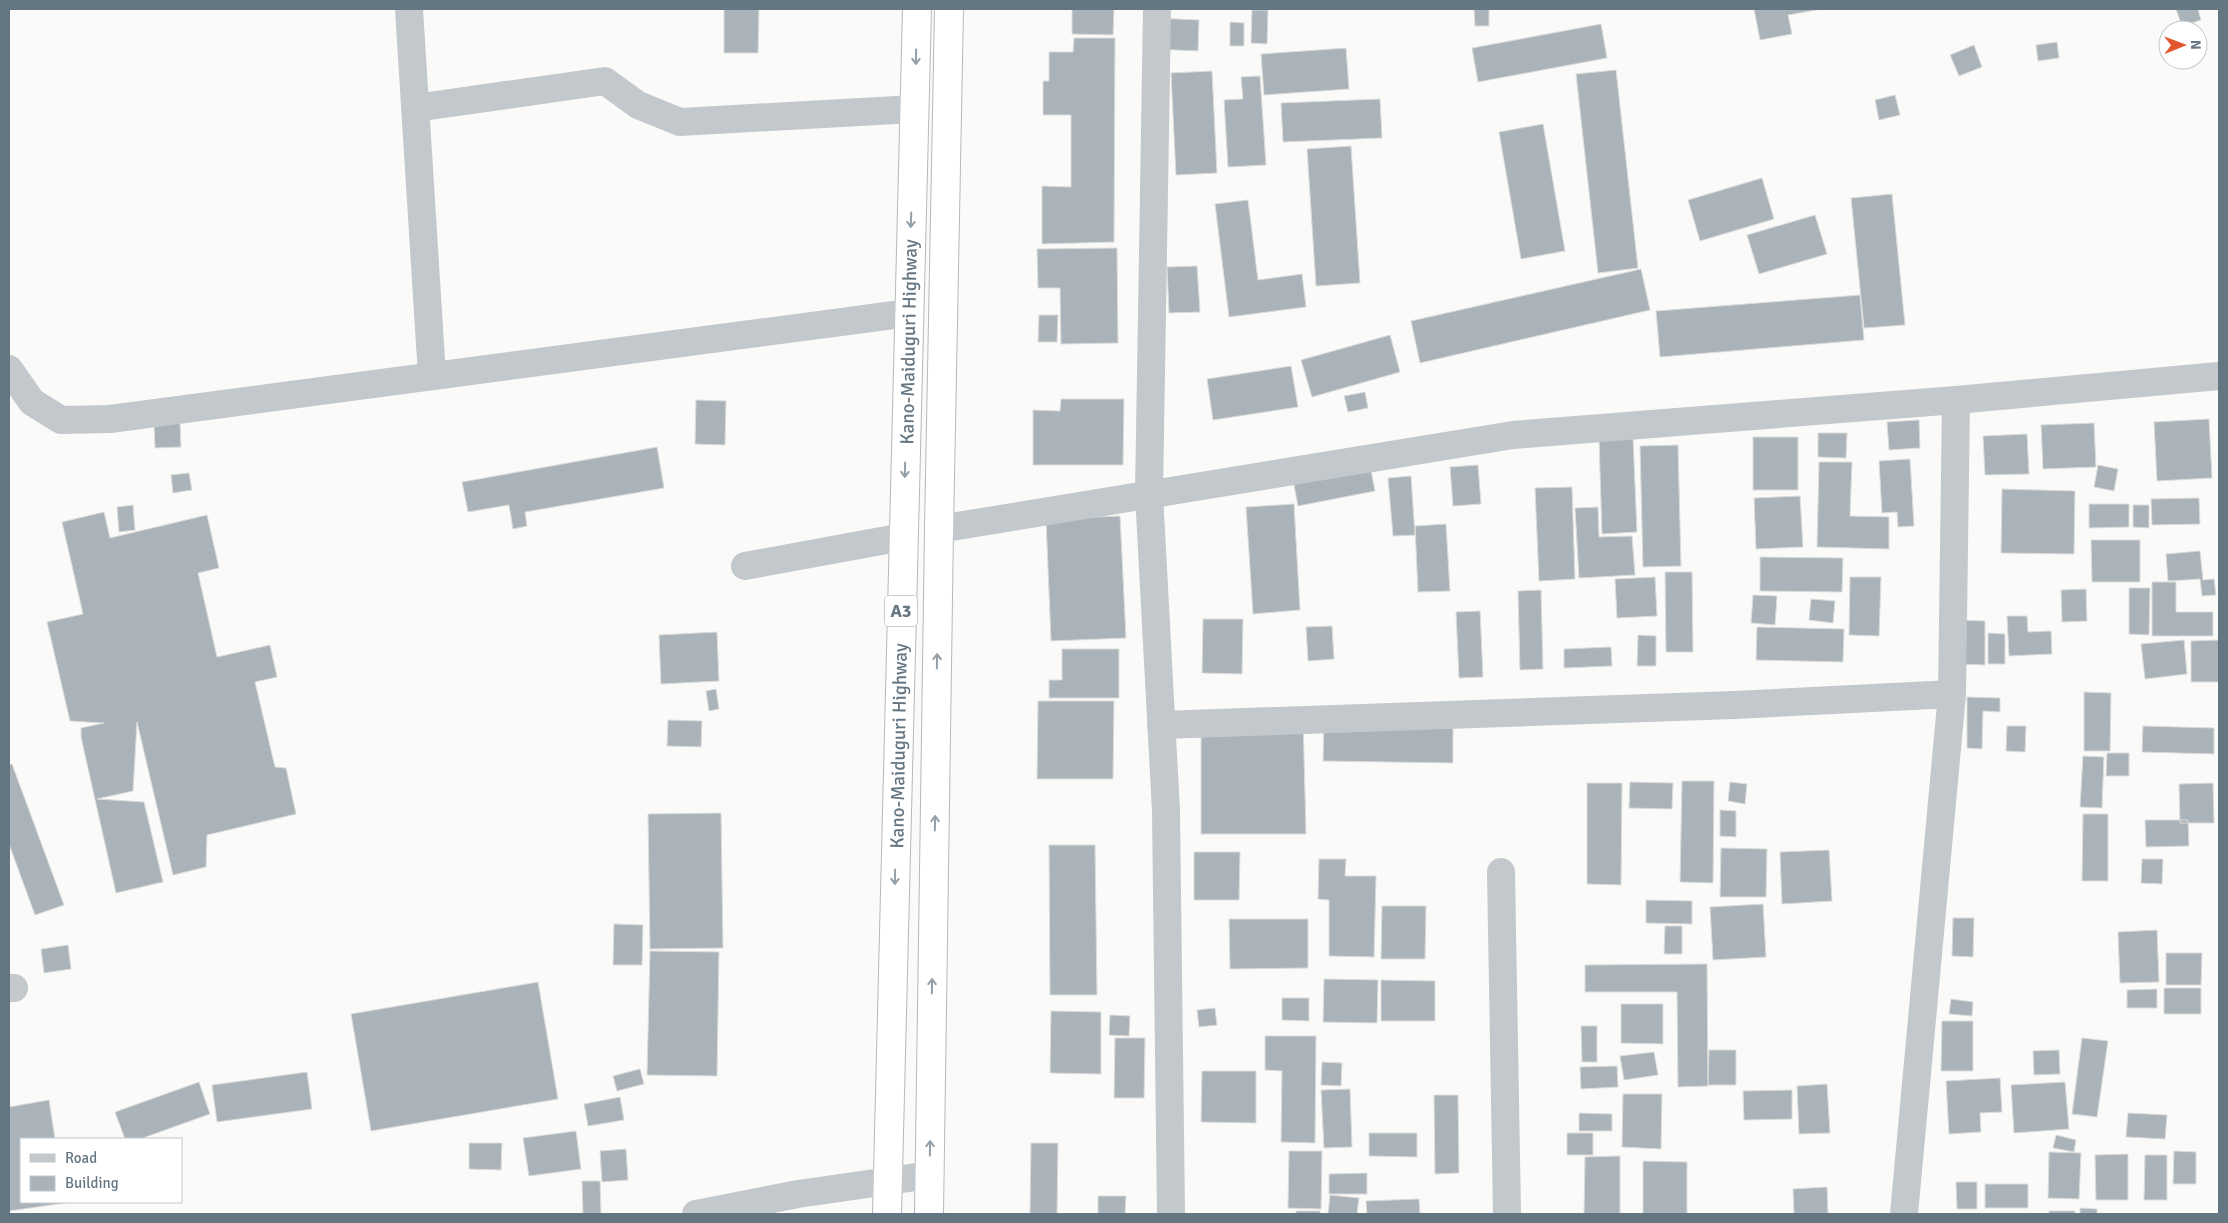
<svg xmlns="http://www.w3.org/2000/svg" width="2228" height="1223" viewBox="0 0 2228 1223" font-family="Signika,sans-serif">
<style>
.building{fill:#aab3b9;stroke:#dcdcda}
.lines{fill:none;stroke-linecap:round;stroke-linejoin:round}
.highway-casing{stroke:#b4b9bd;stroke-width:30}
.minor{stroke:#c3c8cc;stroke-width:28}
.highway{stroke:#fff;stroke-width:28}
.oneway{stroke:#939fa8}
.labels{text-anchor:middle;stroke-width:5;stroke-linejoin:round;paint-order:stroke}
.shield{fill:#fff;stroke:#939fa8;stroke-width:1}
.shield-label{font-size:18px;font-weight:bold;fill:#657683}
.street-label{font-size:19px;fill:#657683;stroke:#fff}
</style>
<rect width="100%" height="100%" fill="#fafaf8"/>
<!-- building -->
<path class="building" d="M724 9H759L758 53H724Z
M1072 9H1114L1113 35 1072 34Z
M1474 9H1489V26H1475Z
M1754 9H1822L1788 15 1792 34 1760 40Z
M2176 9H2198L2201 20 2182 26Z
M1252 10H1268L1267 44 1251 43Z
M1155 18 1199 20 1198 51 1154 49Z
M1230 22 1244 23V46H1230Z
M1601 24 1607 58 1478 82 1472 48Z
M1074 38H1115L1114 242 1042 244V186L1071 187V115H1043V81H1049V52H1073Z
M2057 42 2059 58 2038 61 2036 45Z
M1974 45 1982 67 1959 76 1950 55Z
M1346 48 1349 89 1264 95 1261 54Z
M1616 70 1638 268 1598 273 1576 74Z
M1212 71 1217 173 1176 175 1171 73Z
M1260 76 1266 165 1228 167 1224 100 1243 99 1241 77Z
M1895 95 1900 115 1879 120 1875 100Z
M1380 99 1382 138 1283 142 1281 103Z
M1543 124 1565 251 1521 259 1499 132Z
M1351 146 1360 283 1316 286 1307 149Z
M1762 178 1774 219 1700 241 1688 200Z
M1892 194 1905 325 1864 328 1851 198Z
M1248 200 1258 280 1302 274 1306 307 1229 317 1215 204Z
M1815 215 1827 254 1759 274 1747 235Z
M1117 248 1118 343 1061 344 1060 288H1038L1037 249Z
M1197 266 1200 312 1169 313 1167 267Z
M1641 269 1650 310 1420 363 1411 321Z
M1860 295 1864 340 1660 357 1656 311Z
M1039 315H1058L1057 342H1038Z
M1390 335 1400 372 1312 397 1301 360Z
M1291 366 1298 407 1213 420 1207 379Z
M1365 392 1368 408 1348 412 1344 396Z
M1061 399H1124L1123 465H1033V410L1060 411Z
M696 400 726 401 725 445 695 444Z
M2209 419 2212 478 2157 481 2154 422Z
M1919 420 1920 448 1889 450 1887 422Z
M180 423 181 447 155 448 154 424Z
M2094 423 2096 467 2043 469 2041 425Z
M1818 433H1847L1846 458 1818 457Z
M2027 434 2029 474 1985 475 1983 436Z
M1633 437 1637 532 1602 534 1599 439Z
M1753 437H1798V490H1753Z
M1678 445 1681 566 1643 567 1640 446Z
M657 447 664 488 525 512 527 526 513 529 509 505 468 512 462 482Z
M1910 459 1914 526 1898 527 1897 512 1882 513 1879 461Z
M1819 462H1852L1850 516 1889 517V549L1817 547Z
M1370 465 1375 491 1298 506 1293 480Z
M1478 465 1481 504 1453 506 1450 467Z
M2098 465 2118 469 2114 491 2094 487Z
M189 473 192 490 173 493 171 475Z
M1411 476 1415 535 1393 536 1388 478Z
M1572 487 1575 579 1539 581 1535 488Z
M2002 489 2075 491 2074 554 2001 553Z
M1800 496 1803 547 1756 549 1754 498Z
M2199 498 2200 524 2152 525 2151 499Z
M1294 504 1300 610 1253 614 1246 507Z
M2089 504H2129V527L2089 528Z
M133 505 135 530 119 532 117 507Z
M2133 505H2149V528L2133 527Z
M1598 507 1599 537 1632 536 1635 575 1579 578 1575 508Z
M104 512 110 538 207 515 219 568 198 573 217 657 270 645 277 677 255 682 275 767 286 768 296 814 207 835 206 867 173 875 137 722 133 791 97 799 144 802 163 882 116 893 81 737V728L104 723 70 721 47 622 83 614 62 522Z
M1120 516 1126 638 1051 641 1046 519Z
M1446 524 1450 591 1418 592 1415 526Z
M2091 540H2140V582H2092Z
M2200 551 2203 580 2214 579 2216 595 2202 596 2200 579 2168 581 2166 554Z
M1760 557 1843 558 1842 592 1760 591Z
M1665 572H1692L1693 652H1666Z
M1655 577 1657 616 1617 618 1615 579Z
M1850 577H1881L1879 636 1849 635Z
M2152 582H2176V612H2213V636H2152Z
M2129 588H2150L2149 635 2129 634Z
M2086 589 2087 621 2062 622 2061 590Z
M1541 590 1543 669 1520 670 1518 591Z
M1753 595 1777 596 1775 625 1751 623Z
M1811 599 1835 601 1833 623 1809 620Z
M1480 611 1483 677 1459 678 1456 612Z
M2007 616H2027L2028 632 2051 631 2052 654 2009 656Z
M1203 619H1243L1242 674 1202 673Z
M1956 620 1985 621V665L1956 664Z
M1332 626 1334 659 1308 661 1306 627Z
M1757 627 1844 629 1843 662 1756 660Z
M717 632 719 681 661 684 659 635Z
M1988 633 2005 634V664H1988Z
M1638 635 1656 636V666H1637Z
M2184 640 2187 674 2145 679 2141 644Z
M2219 640V682H2191V641Z
M1611 647 1612 666 1564 668V649Z
M1062 649H1119V698H1049V680H1062Z
M716 689 719 709 709 711 706 691Z
M2084 692 2111 693 2110 751H2084Z
M1967 697 2000 698V712L1983 711 1982 749 1967 748Z
M1038 701H1114L1113 779H1037Z
M1201 716H1303L1306 834H1201Z
M1324 718 1453 720V763L1323 761Z
M668 720 702 721 701 747 667 746Z
M2007 726H2026L2025 752 2006 751Z
M2143 726 2214 728V754L2142 752Z
M2107 753H2129V776H2106Z
M2083 756 2104 757 2102 808 2080 807Z
M12 764 64 905 35 915 9 844V765Z
M1682 781H1714L1713 883 1680 882Z
M1630 782 1673 783 1672 809 1629 808Z
M1730 782 1747 784 1745 804 1728 801Z
M1587 783H1622L1621 885 1587 884Z
M2213 783 2214 823H2180L2179 784Z
M1720 810 1736 811V837L1720 836Z
M721 813 723 948 650 949 648 814Z
M2083 814H2108V881H2082Z
M2145 820H2188L2189 846 2146 847Z
M1049 845H1095L1097 995H1050Z
M1721 848 1767 849 1766 897H1720Z
M1829 850 1832 901 1782 904 1780 852Z
M1194 852H1240L1239 900H1194Z
M1319 859H1346L1345 876H1376L1374 957 1329 956V900L1318 899Z
M2142 859H2163L2162 884 2141 883Z
M1646 900 1692 901V924L1646 923Z
M1763 904 1766 957 1713 960 1710 907Z
M1382 906H1426L1425 959H1381Z
M1953 918H1974L1973 957 1952 956Z
M1229 919H1308V968L1230 969Z
M614 924 643 925 642 965H613Z
M1665 926H1682V954H1664Z
M2157 930 2159 982 2120 983 2118 932Z
M68 945 71 969 44 973 41 949Z
M650 951 719 952 717 1076 647 1075Z
M2166 953H2202L2201 985H2166Z
M1707 964 1708 1086 1678 1087 1677 992H1585V965Z
M1324 979 1378 980 1377 1023 1323 1022Z
M1381 980 1435 981V1021H1381Z
M538 982 558 1099 371 1131 351 1014Z
M2164 988H2201V1014H2164Z
M2157 989V1008H2127V990Z
M1282 998H1309V1021L1282 1020Z
M1951 999 1973 1002 1972 1016 1949 1014Z
M1621 1004H1663V1044L1621 1043Z
M1215 1008 1217 1025 1199 1027 1197 1010Z
M1051 1011 1101 1012V1074L1050 1073Z
M1110 1015 1130 1016 1129 1036 1109 1035Z
M1942 1021H1973V1071H1941Z
M1581 1026H1597V1062H1582Z
M1265 1036H1316L1315 1143 1281 1142 1282 1071 1265 1070Z
M1115 1038H1145L1144 1098H1114Z
M2082 1038 2108 1041 2097 1117 2072 1114Z
M1709 1050H1736V1085H1708Z
M2059 1050 2060 1074 2034 1075 2033 1051Z
M1654 1052 1658 1075 1624 1080 1620 1056Z
M1322 1062 1342 1063 1341 1086 1321 1085Z
M1617 1066 1618 1087 1581 1089 1580 1067Z
M640 1069 644 1084 617 1091 613 1076Z
M1202 1071H1256V1123L1201 1122Z
M307 1072 312 1109 217 1122 212 1085Z
M2000 1078 2002 1112 1980 1113 1981 1132 1949 1134 1946 1081Z
M199 1082 210 1114 140 1139H125L115 1112Z
M2065 1082 2069 1129 2014 1133 2011 1085Z
M1827 1084 1830 1133 1799 1134 1797 1086Z
M1350 1089 1352 1147 1324 1148 1321 1090Z
M1792 1090V1119L1744 1120 1743 1091Z
M1623 1094H1662L1661 1149 1622 1147Z
M1434 1095H1458L1459 1173 1435 1174Z
M620 1097 624 1120 588 1126 584 1104Z
M49 1100 55 1139H21V1202H72L9 1211V1107Z
M1579 1113 1612 1114V1131H1579Z
M2128 1113 2167 1115 2165 1139 2126 1137Z
M576 1131 581 1169 529 1176 523 1138Z
M1369 1133H1417V1157L1369 1156Z
M1567 1133H1593V1155H1567Z
M2056 1135 2076 1140 2074 1152 2053 1148Z
M469 1143H502L501 1170 469 1169Z
M1031 1143H1058L1057 1214H1030Z
M626 1149 628 1180 602 1182 600 1151Z
M1289 1151H1322L1321 1209 1288 1208Z
M2174 1151 2196 1152V1184H2173Z
M2049 1152 2081 1153 2079 1199 2048 1198Z
M2128 1154V1200H2096L2095 1155Z
M2145 1155H2167V1200H2144Z
M1620 1156V1214H1584L1585 1157Z
M1643 1161 1687 1162V1214H1643Z
M1367 1173V1194H1329V1174Z
M582 1181H600L601 1214H583Z
M1956 1182H1977V1209H1957Z
M1985 1184H2028V1208H1985Z
M1827 1187 1828 1214H1794L1793 1189Z
M1330 1195 1359 1198 1357 1214H1328Z
M1098 1196H1126L1125 1214H1098Z
M1419 1199 1420 1214H1367L1366 1201Z
M2080 1208 2097 1209V1214H2080Z
M1296 1211H1320V1214H1296Z
M2049 1211H2075V1214H2049Z"/>
<g class="lines">
<!-- highway casing -->
<g class="highway-casing">
<path id="highway" d="M887 1214 917 9
M929 1214 939 529 949 9"/>
</g>
<!-- minor -->
<path class="minor" d="M409 9 432 376
M1157 9 1149 494 1166 811 1171 1214
M415 108 605 81 638 105 680 122 914 109
M9 369 32 402 61 420 110 419 909 313
M939 529 1513 435 1956 400 2219 376
M745 566 903 537
M1161 725 1734 705 1952 694
M1501 872 1507 1214
M9 988H14
M696 1214 798 1194 930 1175
M1904 1214 1952 694 1956 400"/>
<!-- highway -->
<use href="#highway" class="highway"/>
</g>
<!-- one-way arrows -->
<defs><path id="oneway-shaft" d="M-6 0H5M1.5-3L5.5 0L1.5 3" fill="none" stroke-width="1.6" stroke-linecap="round" stroke-linejoin="round" transform="scale(1.25)"/></defs>
<g class="oneway">
<use href="#oneway-shaft" transform="translate(916 57) rotate(91)"/>
<use href="#oneway-shaft" transform="translate(911 220) rotate(92)"/>
<use href="#oneway-shaft" transform="translate(905 470) rotate(91)"/>
<use href="#oneway-shaft" transform="translate(937 661) rotate(-89)"/>
<use href="#oneway-shaft" transform="translate(935 823) rotate(-89)"/>
<use href="#oneway-shaft" transform="translate(895 877) rotate(91)"/>
<use href="#oneway-shaft" transform="translate(932 986) rotate(-89)"/>
<use href="#oneway-shaft" transform="translate(930 1148) rotate(-89)"/>
</g>
<g class="labels">
<!-- shield labels -->
<rect class="shield" x="885" y="595.5" width="32" height="31" rx="4"/>
<g class="shield-label">
<text x="901" y="617">A3</text>
</g>
<!-- street labels -->
<g class="street-label">
<text transform="translate(908 342) rotate(-89)" y="7">Kano-Maiduguri Highway</text>
<text transform="translate(898 746) rotate(-89)" y="7">Kano-Maiduguri Highway</text>
</g>
</g>
<!-- border -->
<rect width="2228" height="1223" fill="none" stroke="#657683" stroke-width="20"/>
<!-- legend -->
<rect x="20" y="1138" width="162" height="65" fill="#ffffff" stroke="#c1c8cd"/>
<rect x="30" y="1154" width="25" height="8" fill="#c3c8cc" stroke="#c1c8cd"/>
<text x="65" y="1163" font-size="15" fill="#657683">Road</text>
<rect x="30" y="1176" width="25" height="15" fill="#aab3b9" stroke="#c1c8cd"/>
<text x="65" y="1188" font-size="15" fill="#657683">Building</text>
<!-- north arrow -->
<g transform="translate(2183 45) rotate(89)"><circle r="24" fill="#ffffff" stroke="#c1c8cd"/>
<path d="M0-4L9 19L0 12L-9 19Z" fill="#e4572e"/>
<text y="-8" font-size="14" font-weight="bold" text-anchor="middle" fill="#657683">N</text>
</g>
</svg>
